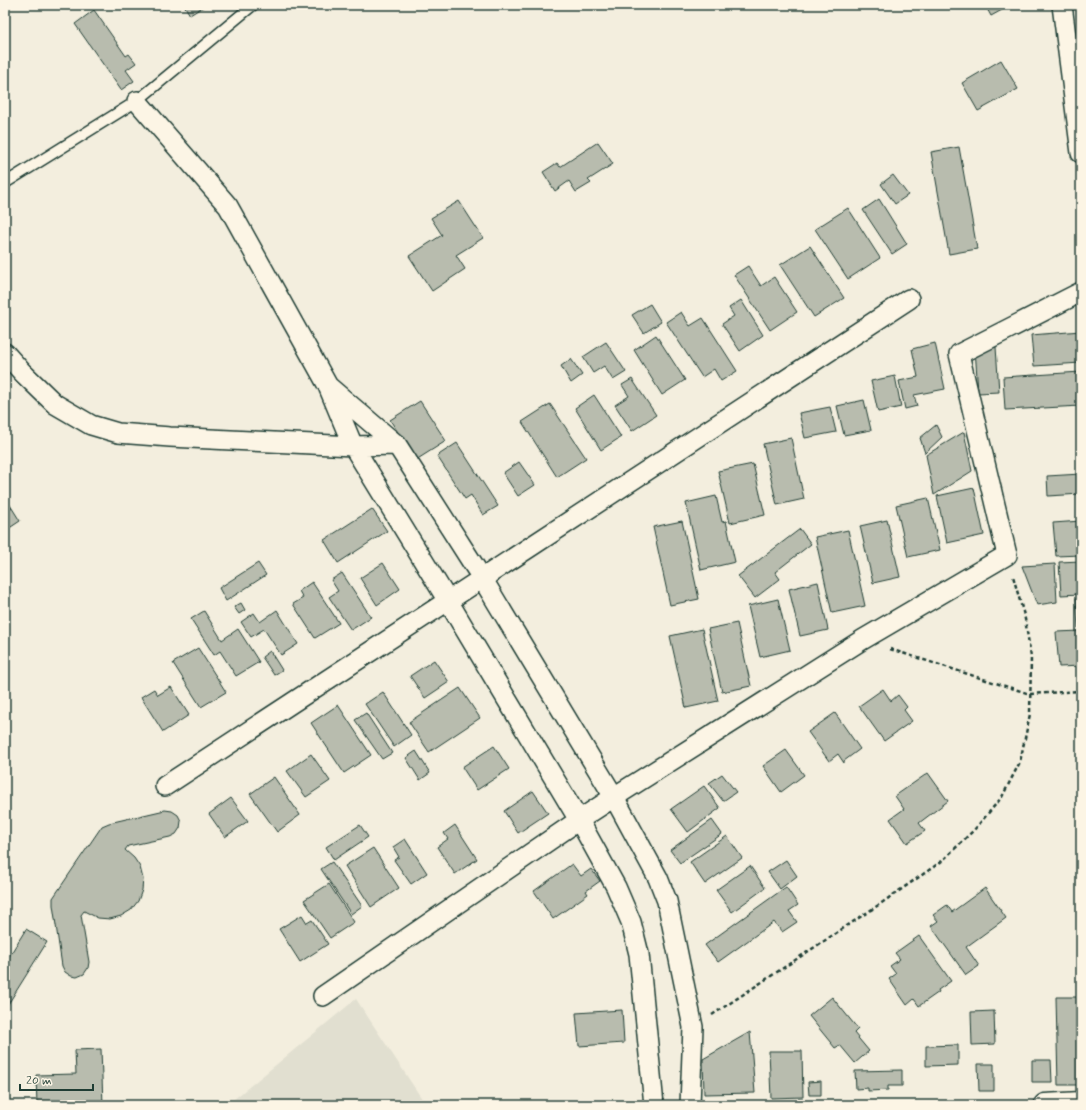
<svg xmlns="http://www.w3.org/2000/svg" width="1086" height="1110" viewBox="0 0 1086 1110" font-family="Mynerve,sans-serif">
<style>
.built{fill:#e1dfd0}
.building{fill:#b8bcae;stroke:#1f3d34}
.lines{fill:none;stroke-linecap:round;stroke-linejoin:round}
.lane-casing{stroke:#1f3d34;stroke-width:13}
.street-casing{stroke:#1f3d34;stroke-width:22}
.primary-casing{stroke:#1f3d34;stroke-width:25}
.path{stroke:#1f3d34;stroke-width:2.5;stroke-dasharray:4 3;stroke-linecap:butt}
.lane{stroke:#fcf5e5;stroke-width:10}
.street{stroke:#fcf5e5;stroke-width:19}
.primary{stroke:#fcf5e5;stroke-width:22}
</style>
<rect width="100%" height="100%" fill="#f3eede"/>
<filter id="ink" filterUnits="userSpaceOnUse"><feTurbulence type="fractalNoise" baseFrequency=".025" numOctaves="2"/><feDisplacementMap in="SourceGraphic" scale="8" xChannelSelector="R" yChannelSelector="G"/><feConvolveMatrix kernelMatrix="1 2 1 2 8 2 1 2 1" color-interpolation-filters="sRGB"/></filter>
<g filter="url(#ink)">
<!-- built -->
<path class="built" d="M356 999 426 1105H227Z"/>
<!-- building -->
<path class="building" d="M184 5H206L190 15Z
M985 5H1011L991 16Z
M94 10 126 56 129 54 136 63 126 70 134 81 121 90 75 24Z
M1001 60 1018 89 978 111 962 83Z
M598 142 613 164 588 180 591 183 576 192 569 181 555 191 543 172 557 163 560 167Z
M959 147 977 249 949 254 931 152Z
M893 175 908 195 895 204 881 184Z
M879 199 907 244 892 254 863 210Z
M459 201 483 238 456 255 465 269 432 291 409 256 442 235 431 218Z
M848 208 880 258 848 279 815 229Z
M810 246 844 298 814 317 780 265Z
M748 266 761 286 774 277 797 312 770 330 734 275Z
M741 300 763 335 740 351 722 324 734 316 729 308Z
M650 304 661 322 644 333 632 315Z
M681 312 690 326 703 318 737 371 721 381 714 369 702 377 666 322Z
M1081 331V363L1034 366 1031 335Z
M656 335 685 380 662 395 634 350Z
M606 342 626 372 613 380 604 366 593 373 583 357Z
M935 343 945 389 914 395 917 406 905 409 899 381 918 377 912 349Z
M996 347 999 392 978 393 975 348Z
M571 359 582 375 571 383 561 366Z
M1081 372V406L1005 410 1003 377Z
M895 376 901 407 878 412 871 381Z
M632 379 656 415 632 431 615 405 629 396 622 385Z
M594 395 621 437 601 450 575 408Z
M864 400 871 430 844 435 837 406Z
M420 401 446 441 416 460 390 420Z
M550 404 586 458 557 477 522 422Z
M830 407 836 432 805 438 799 413Z
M936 425 942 437 925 453 920 438Z
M964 432 972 471 934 495 926 455Z
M791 438 804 499 777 505 763 444Z
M457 443 498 506 483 515 471 495 465 499 437 456Z
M519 462 535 485 518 496 503 473Z
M753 464 765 515 730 523 718 471Z
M1081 474V494L1048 496 1047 476Z
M974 488 984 535 947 543 937 496Z
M716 496 722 522 726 521 735 562 701 570 686 503Z
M5 497 20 521 5 531Z
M928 498 940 550 908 557 896 505Z
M372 509 387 531 338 563 324 540Z
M887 520 900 577 873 583 860 526Z
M682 521 699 599 670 605 653 527Z
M1081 521V555L1056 556 1053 523Z
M800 529 811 544 775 572 780 579 755 598 738 576Z
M848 530 865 606 832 613 815 537Z
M1081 561V594L1061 595 1059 562Z
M258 563 266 575 226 601 219 588Z
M383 563 400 589 377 605 360 578Z
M1055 564 1057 602 1037 605 1022 566Z
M342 573 371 617 351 630 329 597 338 591 331 580Z
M312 582 339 623 315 638 293 604 303 598 299 591Z
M818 582 828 630 800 636 789 589Z
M1081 597V628H1078L1076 598Z
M778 599 790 650 760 657 748 606Z
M241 603 245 610 239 614 234 607Z
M277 610 298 644 281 655 264 629 251 637 241 622 254 613 260 622Z
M204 611 222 640 238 629 259 662 236 676 220 651 214 655 191 619Z
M737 623 751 686 722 692 708 629Z
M702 629 718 701 686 708 670 636Z
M1081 631V666L1059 667 1056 632Z
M198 648 226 692 201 707 173 663Z
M270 651 282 670 274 675 262 657Z
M434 660 449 682 425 698 410 676Z
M171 687 189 715 163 732 141 697 154 689 158 695Z
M460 688 480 718 429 752 409 722Z
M883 689 891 701 898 695 907 707 904 710 912 721 884 741 859 706Z
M383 692 411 735 394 747 365 704Z
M338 705 371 755 344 773 311 723Z
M366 713 392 753 382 759 355 720Z
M835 713 860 749 844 761V763L838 754 829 761 808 732Z
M494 746 509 769 477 790 462 767Z
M786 750 804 775 781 792 763 766Z
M416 751 430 773 420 780 406 758Z
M311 754 330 781 306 797 287 771Z
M928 773 948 801 919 823 925 831 907 843 890 819 904 809 895 796Z
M722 774 736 792 723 801 709 783Z
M274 777 300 815 277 832 250 794Z
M704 786 720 808 688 832 671 809Z
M533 791 548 813 518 833 504 811Z
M231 798 248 821 225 837 209 814Z
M165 810 172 811 178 815 181 821 180 828 176 834 170 837 128 846 125 850 134 858 140 867 143 879 142 890 138 901 131 910 121 916 110 919 98 918 84 911 81 915 89 962 88 968 84 974 77 977 71 976 65 972 62 966 53 905V898L102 826 109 823Z
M712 820 722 834 680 863 670 850Z
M360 825 368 837 334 860 326 847Z
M455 825 477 859 455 874 437 847 448 839 444 833Z
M727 836 742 858 705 884 690 862Z
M405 839 427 873 411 884 394 860 399 857 393 847Z
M373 848 399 888 371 907 345 866Z
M786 860 797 876 780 889 768 872Z
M332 862 362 906 351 914 321 869Z
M572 864 581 876 591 869 600 881 586 891 588 894 553 919 534 891Z
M750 866 765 888 732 912 716 890Z
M329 884 354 922 330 938 304 900Z
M786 887 798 905 789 911 797 922 782 932 774 922 718 962 705 945Z
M985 888 1006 918 966 947 979 966 966 975 931 926 938 921 933 915 947 905 952 912Z
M302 915 307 923 312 920 328 944 300 962 279 929Z
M26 929 47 942 5 1009V963Z
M919 936 951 981 938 990 939 992 919 1006 914 999 907 1005 889 979 896 974 890 966 900 959 895 953Z
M832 997 858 1029 854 1033 869 1051 855 1063 840 1045 835 1048 809 1016Z
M1056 997H1081V1085H1058Z
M622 1010 624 1043 579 1046 576 1013Z
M994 1011 995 1044 972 1045 971 1012Z
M750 1032 755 1093 704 1094 703 1059Z
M958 1045V1065L926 1066V1046Z
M101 1049 103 1105H37L36 1075 76 1074 75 1050Z
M769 1051H802L803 1097 771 1098Z
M1032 1060H1051L1052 1082H1032Z
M978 1064H994V1091H979Z
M902 1070V1086H888V1090L868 1091V1088L856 1089 855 1071Z
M821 1081V1095H809L808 1082Z"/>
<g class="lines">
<!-- lane casing -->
<g class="lane-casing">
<path id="lane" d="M5 183 137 101 253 5"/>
</g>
<!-- street casing -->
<g class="street-casing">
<path id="street" d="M1062 5 1081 153
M137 101 228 206 328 386
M5 353 23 373 55 404 91 425 118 433 170 437 353 446 397 445
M165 786 909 299
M323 996 579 820 614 797 862 640 1007 555 959 354 1081 292
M654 1105 639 954 631 922 616 887 579 820 448 601 353 446 328 386 397 445 482 578 614 797 658 878 667 901 693 1027 690 1105"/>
</g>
<!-- primary casing -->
<g class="primary-casing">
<path id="primary" d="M1045 1105 1081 1103"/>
</g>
<!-- path -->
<path class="path" d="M890 649 1030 694 1081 691
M712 1015 883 902 942 861 974 830 1002 797 1020 762 1030 714 1031 657 1025 619 1013 576"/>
<!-- lane -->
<use href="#lane" class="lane"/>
<!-- street -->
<use href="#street" class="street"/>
<!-- primary -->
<use href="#primary" class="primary"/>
</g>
</g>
<!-- margin -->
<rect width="1086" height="1110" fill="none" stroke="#fcf5e5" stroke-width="20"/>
<rect x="10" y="10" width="1066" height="1090" fill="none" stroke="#1f3d34" stroke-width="1.5" filter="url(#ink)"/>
<!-- scale -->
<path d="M20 1084v6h73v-6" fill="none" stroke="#1f3d34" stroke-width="2"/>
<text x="26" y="1084" font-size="12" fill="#1f3d34" stroke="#fcf5e5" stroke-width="3" paint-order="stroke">20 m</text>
</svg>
